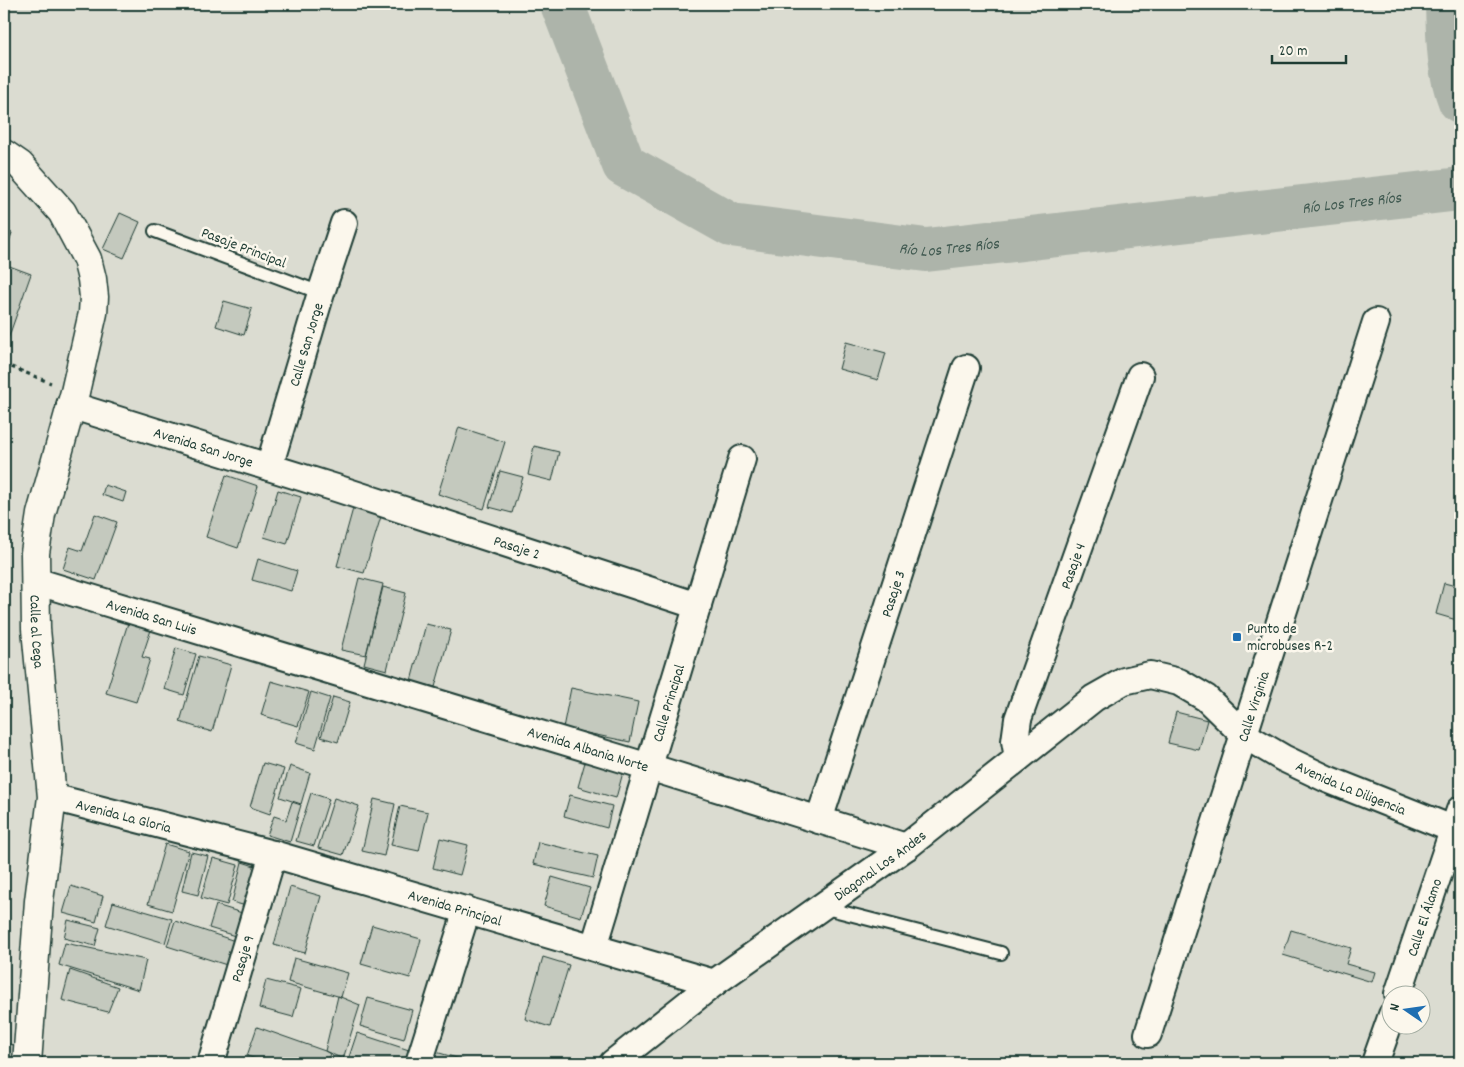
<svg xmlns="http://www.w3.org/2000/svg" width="1464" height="1067" viewBox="0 0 1464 1067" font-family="Dekko,sans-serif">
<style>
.park{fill:#dbdcd1;stroke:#7d8c82;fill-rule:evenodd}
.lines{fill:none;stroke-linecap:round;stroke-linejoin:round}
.river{stroke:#adb4aa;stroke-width:44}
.building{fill:#c4c9be;stroke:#1f3d34}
.service-casing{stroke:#1f3d34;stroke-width:16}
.minor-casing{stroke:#1f3d34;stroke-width:30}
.tertiary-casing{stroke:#1f3d34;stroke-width:31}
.path{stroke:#1f3d34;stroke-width:3;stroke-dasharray:4 4;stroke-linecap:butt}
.service{stroke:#fbf7ec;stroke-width:12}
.minor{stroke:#fbf7ec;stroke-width:26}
.tertiary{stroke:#fbf7ec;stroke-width:28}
.poi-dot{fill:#1f6fb2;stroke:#fbf7ec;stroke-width:2}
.labels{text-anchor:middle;stroke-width:5;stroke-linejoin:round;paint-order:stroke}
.street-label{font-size:15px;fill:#1f3d34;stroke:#fbf7ec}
.poi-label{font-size:15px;fill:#1f3d34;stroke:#fbf7ec;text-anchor:start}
.water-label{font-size:16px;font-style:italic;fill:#425b52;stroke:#fbf7ec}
</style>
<rect width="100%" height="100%" fill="#fbf7ec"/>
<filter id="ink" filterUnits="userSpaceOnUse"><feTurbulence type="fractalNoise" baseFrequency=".02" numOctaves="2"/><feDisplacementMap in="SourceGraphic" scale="10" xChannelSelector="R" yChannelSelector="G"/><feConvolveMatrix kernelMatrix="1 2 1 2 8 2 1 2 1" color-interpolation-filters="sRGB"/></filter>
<g filter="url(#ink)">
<!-- park -->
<path class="park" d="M4 4H1460V1063H4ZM1392 994H1422V1024H1392Z"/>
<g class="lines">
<!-- river -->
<g class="river">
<path id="s1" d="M562 4 624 165 731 225 926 250 1460 189"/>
<path d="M1447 4C1448 35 1448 71 1460 101"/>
</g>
</g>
<!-- building -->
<path class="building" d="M120 213 140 222 124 258 103 249Z
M4 230 12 233 4 256Z
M4 264 31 274 8 339 4 338Z
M224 301 252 309 244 335 216 326Z
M846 342 886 353 878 380 839 369Z
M459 427 505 442 484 509 438 494Z
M534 446 559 452 552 481 528 475Z
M500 471 523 477 512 513 489 507Z
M226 475 258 486 238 548 206 537Z
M105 485 126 492 123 502 102 495Z
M278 490 301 497 287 544 264 537Z
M354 505 382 513 364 573 337 566Z
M95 514 117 522 96 580 63 569 70 547 82 551Z
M258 559 297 571 291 591 252 580Z
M359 578 383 584 366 655 341 650Z
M1444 583 1460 587V621L1436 614Z
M383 587 406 593 387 670 364 664Z
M128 623 151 630 142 657 150 659 136 702 106 693Z
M426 624 451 630 435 687 411 681Z
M176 648 196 654 184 695 164 689Z
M199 656 231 665 212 732 180 722Z
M271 681 309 692 298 726 261 715Z
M571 688 638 702 630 742 563 728Z
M311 692 330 698 315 749 296 743Z
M333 697 350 702 338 742 321 737Z
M1176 712 1207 720 1199 750 1168 743Z
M587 755 625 765 616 798 578 787Z
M263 763 284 769 270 814 250 807Z
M290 766 310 773 301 804 280 797Z
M311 793 329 799 314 846 296 841Z
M570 795 612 806 607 828 564 816Z
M334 798 359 806 343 855 318 848Z
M374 799 395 804 384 856 362 851Z
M292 802 301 805 290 842 267 835 274 816 286 820Z
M400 806 428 812 419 851 391 845Z
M440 838 468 845 460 875 433 868Z
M538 842 598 856 593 878 533 864Z
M165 844 189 851 172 911 148 904Z
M191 852 208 856 198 895 182 891Z
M213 858 238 865 227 905 201 898Z
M242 862 264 869 253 908 232 902Z
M552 877 590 888 581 917 544 906Z
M71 886 103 896 96 922 63 913Z
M290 887 321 896 305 953 274 945Z
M113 902 172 919 165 943 106 925Z
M216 905 252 916 245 939 209 928Z
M68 920 100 928 95 946 64 938Z
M175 921 241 943 233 967 167 946Z
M372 925 421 939 410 978 361 964Z
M1291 930 1351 948 1346 964 1375 972 1372 982 1283 955Z
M65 943 146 960 139 990 59 965Z
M543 957 569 965 550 1027 525 1019Z
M294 958 348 973 341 997 288 982Z
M70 970 118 987 108 1012 62 1000Z
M266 980 301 989 293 1017 259 1008Z
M338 996 360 1005 343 1059 325 1051Z
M368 998 412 1010 404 1039 360 1026Z
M257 1027 325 1051 330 1054 326 1063H269L247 1056Z
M357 1033 412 1051 408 1063H347Z
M4 1043 19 1046 16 1063H4Z
M429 1050 474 1063H426Z"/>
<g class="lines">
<!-- service casing -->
<g class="service-casing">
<path id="service" d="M155 231 321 293
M822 907 1001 953"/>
</g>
<!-- minor casing -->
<g class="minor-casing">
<g id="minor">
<path id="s2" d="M70 405 336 488 698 606"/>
<path id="s3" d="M269 467 321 293 344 223"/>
<path id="s4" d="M35 581 649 767 906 847"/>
<path id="s5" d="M1018 758 1015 741 1018 719 1140 376"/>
<path id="s6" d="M52 797 273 854 714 983"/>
<path id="s7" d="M819 820 966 368"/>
<path id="s8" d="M594 947 742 459"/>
<path id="s9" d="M1398 994 1460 810"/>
<path id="s10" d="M1148 1034 1376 322"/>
<path id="s11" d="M211 1063 273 854"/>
<path d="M419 1063 467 910"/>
<path id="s12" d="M613 1063 714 983 906 847 1094 698 1124 681 1150 675 1179 682 1206 698 1244 735 1283 758 1327 779 1460 832"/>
<path d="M1375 1063 1392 1015"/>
</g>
</g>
<!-- tertiary casing -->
<g class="tertiary-casing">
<g id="tertiary">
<path id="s13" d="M4 154 20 165 62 212 87 259 92 279 94 297 93 313 75 392 41 514 35 553 36 629 52 797 39 901 27 1063"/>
</g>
</g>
<!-- path -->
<path class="path" d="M4 364 51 383"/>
<!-- service -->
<use href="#service" class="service"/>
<!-- minor -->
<use href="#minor" class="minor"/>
<!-- tertiary -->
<use href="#tertiary" class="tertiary"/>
</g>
</g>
<!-- markers -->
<rect class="poi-dot" x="1232" y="632" width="10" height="10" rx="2.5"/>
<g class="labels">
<!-- street labels -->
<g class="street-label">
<text transform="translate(244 247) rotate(21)" y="5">Pasaje Principal</text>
<text dy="5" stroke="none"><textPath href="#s3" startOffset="128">Calle San Jorge</textPath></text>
<text dy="5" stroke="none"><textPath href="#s2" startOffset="140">Avenida San Jorge</textPath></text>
<text dy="5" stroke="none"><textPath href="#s2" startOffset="469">Pasaje 2</textPath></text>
<text dy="5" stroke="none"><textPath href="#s5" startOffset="202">Pasaje 4</textPath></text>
<text dy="5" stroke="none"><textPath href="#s7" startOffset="238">Pasaje 3</textPath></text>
<text dy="5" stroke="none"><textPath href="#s4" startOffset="122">Avenida San Luis</textPath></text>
<text dy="5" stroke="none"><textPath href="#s13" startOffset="516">Calle al Cega</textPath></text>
<text dy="5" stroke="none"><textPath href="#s8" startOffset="255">Calle Principal</textPath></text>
<text dy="5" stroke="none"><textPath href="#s10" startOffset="344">Calle Virginia</textPath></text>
<text dy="5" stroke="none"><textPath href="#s4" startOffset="578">Avenida Albania Norte</textPath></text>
<text dy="5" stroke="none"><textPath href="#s12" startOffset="899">Avenida La Diligencia</textPath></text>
<text dy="5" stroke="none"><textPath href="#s6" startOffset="74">Avenida La Gloria</textPath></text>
<text dy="5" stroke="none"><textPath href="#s12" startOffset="332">Diagonal Los Andes</textPath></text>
<text dy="5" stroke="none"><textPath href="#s6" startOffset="418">Avenida Principal</textPath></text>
<text dy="5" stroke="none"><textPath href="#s9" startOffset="81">Calle El Álamo</textPath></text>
<text dy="5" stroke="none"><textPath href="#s11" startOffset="109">Pasaje 9</textPath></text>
</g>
<!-- poi labels -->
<g class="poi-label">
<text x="1247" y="633">Punto de<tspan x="1247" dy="17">microbuses R-2</tspan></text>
</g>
<!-- water labels -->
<g class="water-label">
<text dy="6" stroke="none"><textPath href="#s1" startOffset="920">Río Los Tres Ríos</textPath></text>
<text dy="6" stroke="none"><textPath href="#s1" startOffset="515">Río Los Tres Ríos</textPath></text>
</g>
</g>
<!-- margin -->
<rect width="1464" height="1067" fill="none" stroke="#fbf7ec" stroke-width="20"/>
<rect x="10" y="10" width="1444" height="1047" fill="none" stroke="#1f3d34" stroke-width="2" filter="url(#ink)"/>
<!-- north arrow -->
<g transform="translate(1406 1010) rotate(283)"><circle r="24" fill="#fbf7ec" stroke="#a3ada2"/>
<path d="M0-4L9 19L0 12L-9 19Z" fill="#1f6fb2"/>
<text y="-8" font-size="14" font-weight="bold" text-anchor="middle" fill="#1f3d34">N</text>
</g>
<!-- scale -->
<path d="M1272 55v8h74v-8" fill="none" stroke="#1f3d34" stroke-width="2.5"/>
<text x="1279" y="55" font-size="15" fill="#1f3d34" stroke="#fbf7ec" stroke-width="4" paint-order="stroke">20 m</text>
</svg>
